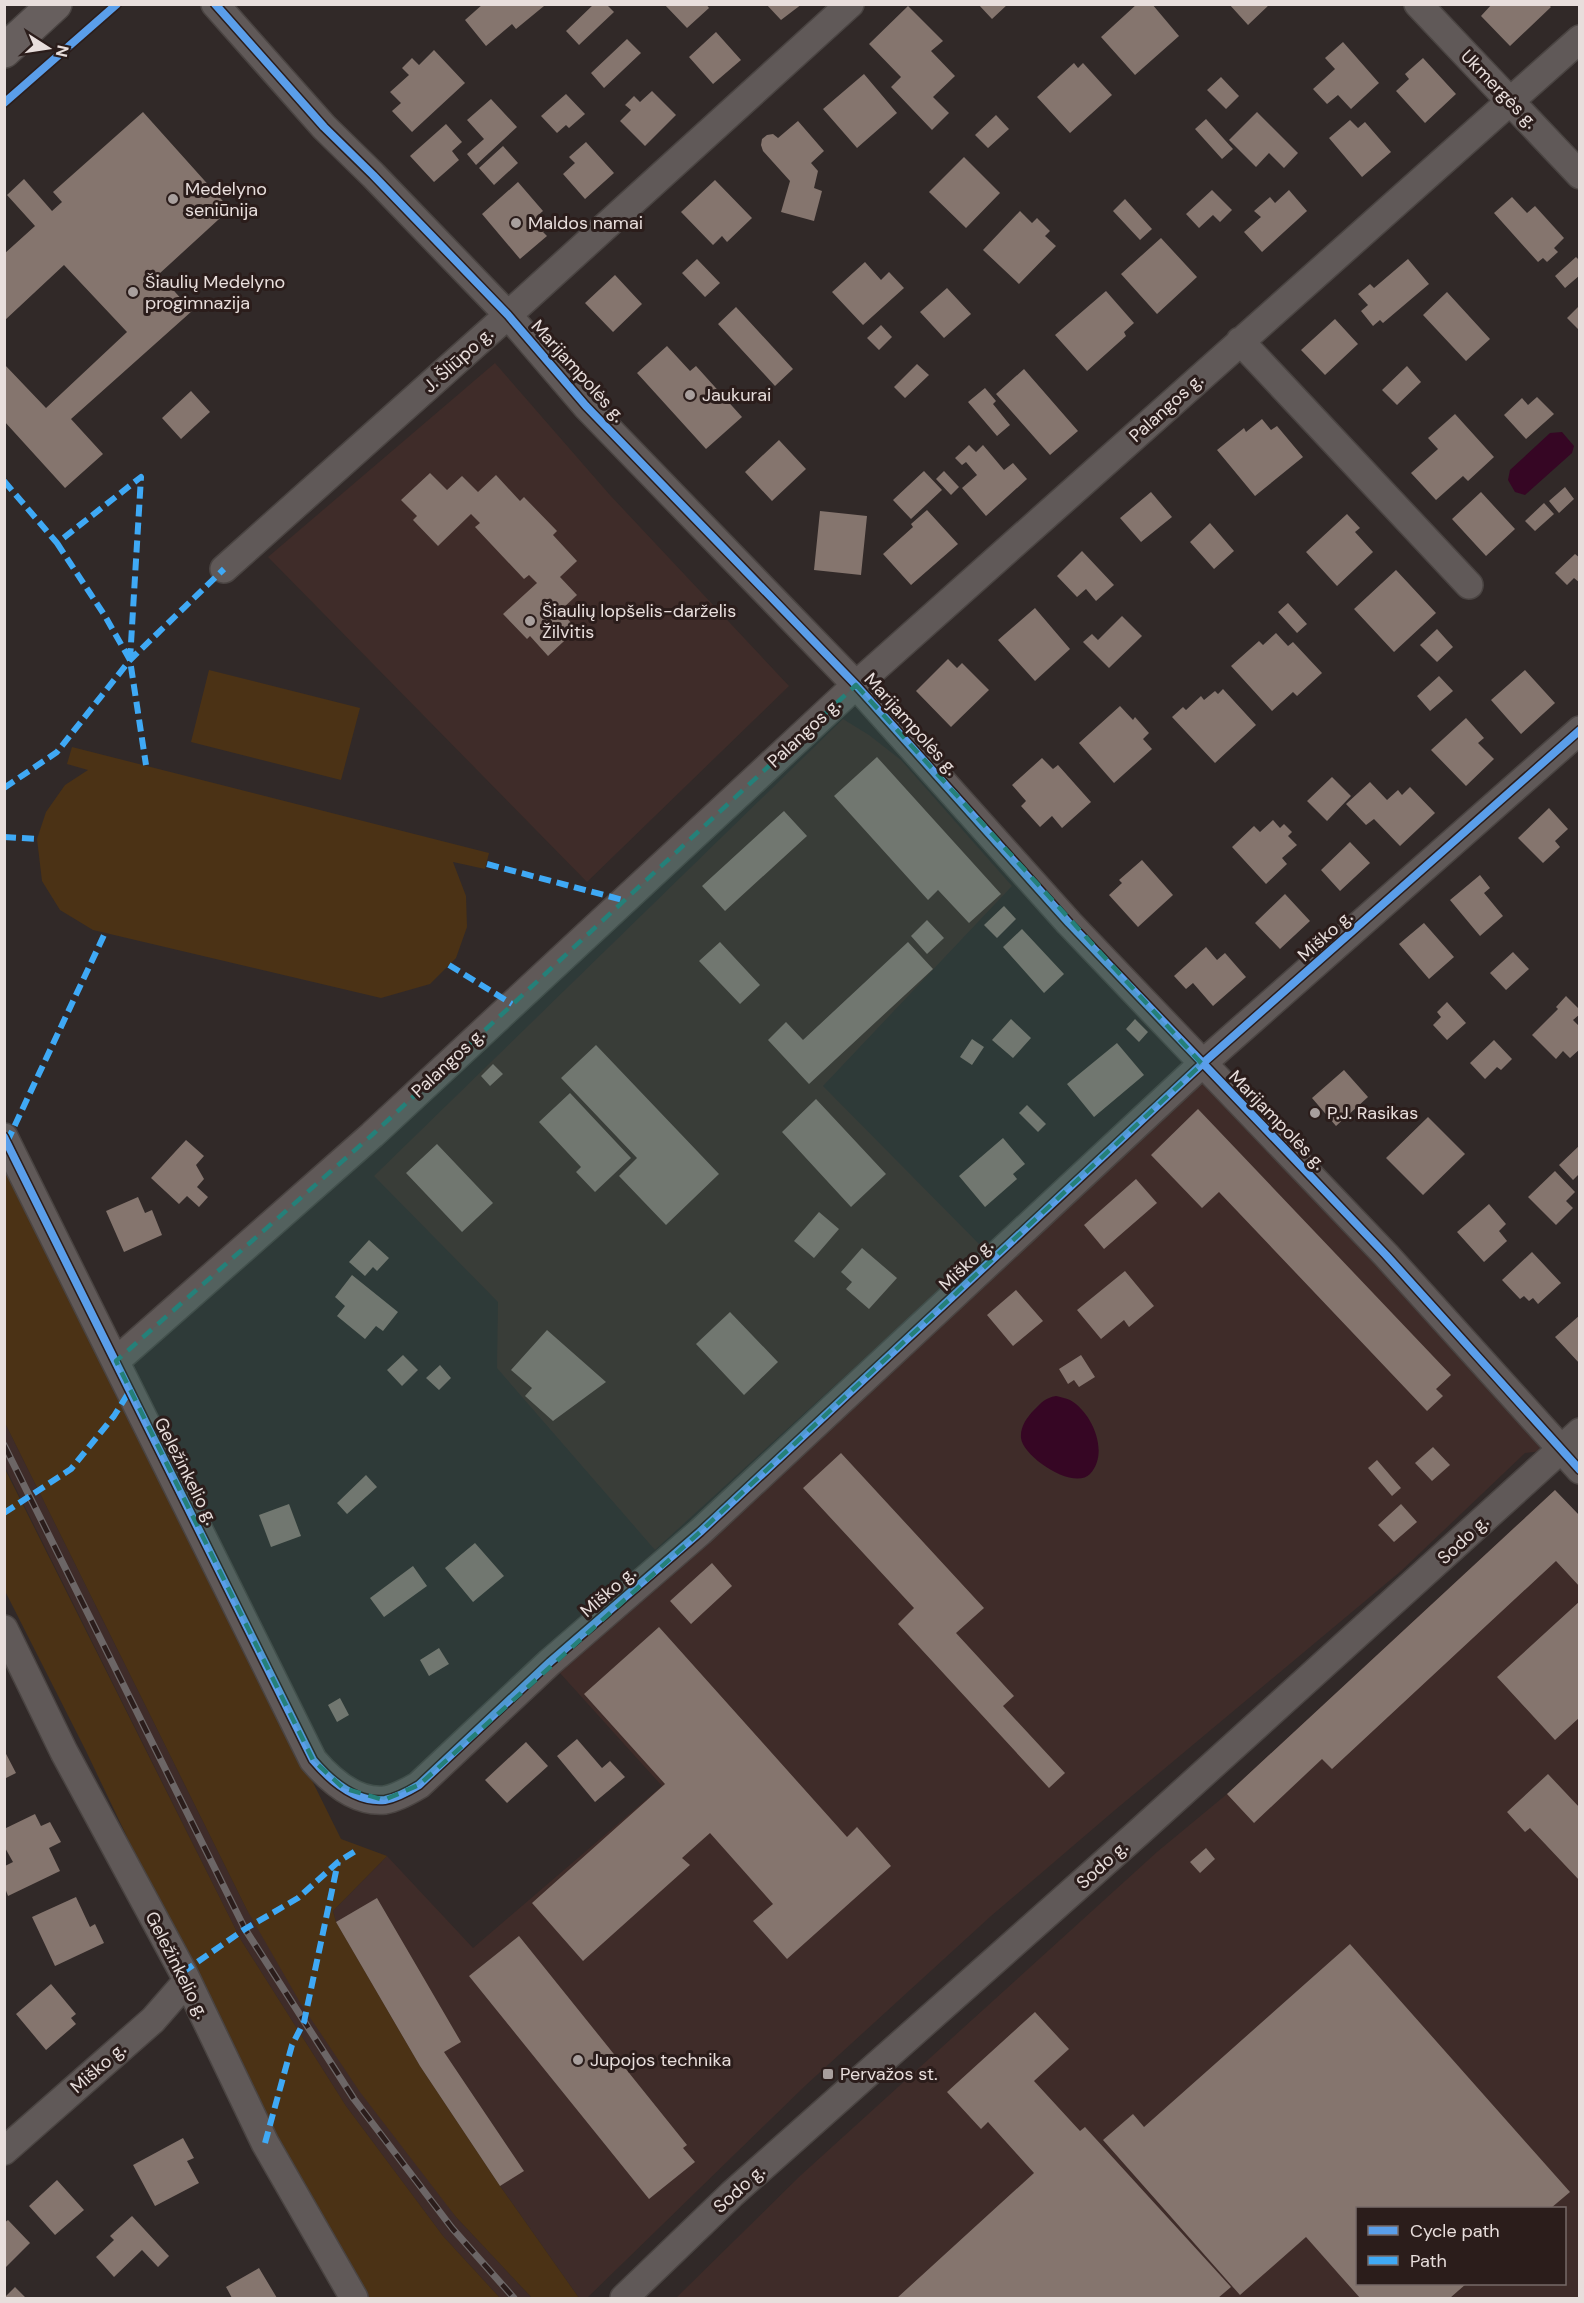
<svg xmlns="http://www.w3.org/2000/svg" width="1584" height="2303" viewBox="0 0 1584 2303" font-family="'DM Sans',sans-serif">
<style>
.built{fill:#3f2c29;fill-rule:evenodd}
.green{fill:#4b3215}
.water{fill:#360624}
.building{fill:#85756e}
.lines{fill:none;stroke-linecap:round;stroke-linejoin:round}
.street-casing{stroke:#4a4442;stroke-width:30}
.secondary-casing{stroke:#4a4442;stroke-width:36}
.street{stroke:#605958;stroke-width:27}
.secondary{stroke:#675f5e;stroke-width:33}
.rail-casing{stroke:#6c6666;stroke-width:7}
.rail{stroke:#2b1d1b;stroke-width:4.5;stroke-dasharray:14;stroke-linecap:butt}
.quiet{stroke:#3fa9f5;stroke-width:6;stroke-dasharray:12 6;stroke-linecap:butt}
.cycleway-casing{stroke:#2b1d1b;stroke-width:11}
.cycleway{stroke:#5a9eea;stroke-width:8}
.marked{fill:#258079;fill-opacity:0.2;stroke:#258079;stroke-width:4.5;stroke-dasharray:12 8;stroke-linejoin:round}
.poi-dot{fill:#a89f9d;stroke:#2b1d1b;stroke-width:2}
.labels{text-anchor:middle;stroke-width:6;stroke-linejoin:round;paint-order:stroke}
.street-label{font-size:18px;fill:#e8dedc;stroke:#2b1d1b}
.poi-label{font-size:18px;fill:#e8dedc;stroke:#2b1d1b;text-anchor:start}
</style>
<rect width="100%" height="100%" fill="#312928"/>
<!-- built -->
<path class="built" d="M495 363 609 494 789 686 587 882 268 557Z
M843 719 869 735 901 760 1012 886 823 1086 984 1249 655 1550 497 1368 498 1302 374 1176Z
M1202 1064 1560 1449 1525 1453 1401 1571 1115 1810 991 1916 806 2085 587 2298H579L500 2186 420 2066 336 1922 333 1911 387 1856 473 1948 662 1786 550 1662Z
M5 1423 247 1910 456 2217 532 2298H500L443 2236 346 2106 241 1940 5 1467Z
M1555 1490 1579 1516V2298H676L800 2176 1157 1852 1227 1794ZM1358 2208H1564V2284H1358Z"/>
<!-- green -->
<path class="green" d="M209 670 360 708 341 780 191 742Z
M72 747 489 853 485 869 453 862 466 896 467 927 456 958 430 984 381 998 93 930 60 910 42 881 37 839 46 812 65 785 88 770 67 764Z
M5 1160 341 1839 387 1856 333 1911 336 1922 420 2066 500 2186 579 2298H532L456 2217 360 2092 301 2004 247 1910 5 1423Z
M4 1467 241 1940 346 2106 443 2236 500 2298H370L281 2146 192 1973 86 1751 5 1591Z"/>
<!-- water -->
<path class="water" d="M1562 432 1574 446 1572 453 1525 495 1515 492 1508 480 1510 470 1550 433Z
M1056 1396C1060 1397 1066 1398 1070 1400 1092 1412 1110 1453 1090 1474 1074 1491 1023 1457 1021 1438 1020 1427 1027 1417 1034 1410 1042 1402 1045 1398 1056 1396Z"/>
<!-- building -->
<path class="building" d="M483 4H543L544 6 516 29 512 24 486 46 465 20Z
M594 4H606L614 12 579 45 566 31Z
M664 4H706L709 8 687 28Z
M766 4H802L781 20Z
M978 4H1008L992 19Z
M1137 4H1152L1179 36 1135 75 1101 37Z
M1229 4H1270L1248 25Z
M1492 4H1548L1551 7 1510 46 1481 16Z
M908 6 943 41 931 51 955 76 933 97 949 113 932 130 891 87 901 77 869 44Z
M716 32 741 60 713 84 689 57Z
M627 39 641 53 604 88 591 73Z
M1343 42 1379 83 1351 109 1338 95 1327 104 1313 89 1335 69 1325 58Z
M434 50 465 83 412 132 392 111 401 103 390 92 409 75 402 68 412 58 419 65Z
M1423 58 1456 94 1425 123 1396 91 1409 79 1405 74Z
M1074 63 1078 68 1083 63 1112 95 1070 133 1037 97Z
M864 74 897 113 857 148 823 109Z
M1221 77 1239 96 1226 109 1207 90Z
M652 91 676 115 645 146 620 121 631 110 625 105 634 96 640 102Z
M566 94 585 114 569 128 566 125 557 133 541 116Z
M491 99 517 127 476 165 467 154 484 139 467 120Z
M143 112 230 209 159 274 192 311 71 419 103 454 65 488 4 421V364L46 408 127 332 64 265 4 321V254L35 226 7 195 24 179 52 211 62 202 53 192Z
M1257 112 1298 153 1284 168 1269 153 1256 167 1229 140Z
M996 115 1009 129 988 148 975 135Z
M1206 119 1233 149 1222 159 1195 129Z
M1350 120 1358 128 1365 122 1391 152 1362 177 1329 138Z
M798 121 824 151 811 163 818 171 814 188 822 191 814 221 781 212 790 181 763 151 761 145 762 139 767 135 773 134 778 138Z
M446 124 462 142 452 151 459 160 434 182 410 156Z
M586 142 614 173 585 199 563 174 575 163 569 157Z
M503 146 518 163 494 185 479 168Z
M964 157 1000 193 966 228 929 192Z
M715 180 752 218 727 242 722 236 713 245 681 212Z
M518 182 543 211 536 217 547 229 543 232 547 236 520 259 482 214Z
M1212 190 1232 210 1220 222 1213 215 1199 228 1186 214Z
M1289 190 1307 211 1262 252 1244 232 1261 217 1254 211 1270 197 1275 203Z
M1512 197 1527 213 1535 206 1564 238 1554 248 1558 252 1547 262 1543 258 1538 262 1494 213Z
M1125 199 1152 229 1140 240 1113 211Z
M1020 211 1032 223 1037 218 1050 231 1045 236 1056 246 1019 284 983 250Z
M1161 238 1197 277 1157 314 1121 274Z
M1576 257 1580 261V275L1565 288 1555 276Z
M697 259 720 283 705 297 682 273Z
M1408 259 1429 284 1383 323 1380 320 1373 326 1361 311 1368 305 1358 294 1370 284 1374 288Z
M865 262 881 280 889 272 904 288 863 325 832 292Z
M615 275 642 304 613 332 585 303Z
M947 288 971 314 944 338 920 312Z
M1106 291 1134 323 1124 332 1126 336 1087 371 1055 335Z
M1447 292 1490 339 1466 361 1423 315Z
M1580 305V331L1567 318Z
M736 307 793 369 775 386 718 324Z
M1335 319 1358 344 1325 375 1301 350Z
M881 325 892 337 879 350 867 338Z
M667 346 690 371 696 366 742 417 706 449 637 373Z
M917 364 929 375 905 398 894 387Z
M1407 366 1421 382 1397 405 1382 390Z
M1024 369 1078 431 1050 455 996 394Z
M985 388 996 401 993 404 1010 425 997 436 968 402Z
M191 391 210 412 181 439 162 418Z
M1537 397 1554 414 1526 439 1504 415 1522 398 1528 405Z
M1455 414 1494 457 1468 481 1463 476 1436 500 1411 473 1438 449 1428 438Z
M1262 419 1271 430 1277 426 1303 457 1255 496 1217 450 1244 428 1246 432Z
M779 440 806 469 772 501 745 472Z
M969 445 976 452 983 445 1004 470 1013 463 1027 479 986 516 962 488 977 475 966 462 962 465 955 458Z
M924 471 942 490 911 519 893 500Z
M944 471 959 487 951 495 936 479Z
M430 473 447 490 462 476 478 492 496 475 520 501 524 497 557 531 553 535 577 561 560 577 577 595 560 611 577 629 548 656 530 636 527 639 503 614 537 583 529 575 524 579 475 527 480 523 471 514 438 546 413 520 417 516 401 500Z
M1565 487 1574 499 1559 513 1549 501Z
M1151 492 1172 517 1141 542 1120 518Z
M1481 492 1515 529 1486 556 1452 519Z
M1544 503 1554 514 1535 531 1525 521Z
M927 510 958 544 911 585 883 554 913 527 911 524Z
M820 511 867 516 861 575 814 570Z
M1347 514 1360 528 1355 532 1373 552 1337 586 1306 552Z
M1210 523 1234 551 1214 569 1190 542Z
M1082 551 1114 585 1096 601 1086 589 1077 597 1057 576Z
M1575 554 1580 558V583L1574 578 1567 585 1555 573Z
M1396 570 1436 613 1394 652 1354 609Z
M1288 603 1307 624 1297 633 1278 612Z
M1035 608 1070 649 1035 681 998 640Z
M1122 616 1142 636 1109 668 1083 642 1092 634 1098 640Z
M1437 629 1453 647 1437 662 1420 645Z
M1276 633 1288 646 1293 642 1322 673 1297 696 1293 692 1272 711 1231 666 1259 641 1263 645Z
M948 659 957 668 962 663 989 690 951 727 916 691Z
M1525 670 1555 703 1521 734 1491 700Z
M1439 676 1453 691 1430 711 1417 696Z
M1223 689 1256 725 1215 763 1172 717 1183 707 1186 710 1201 696 1204 700 1215 691 1218 694Z
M1120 706 1133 720 1135 717 1149 733 1143 739 1152 749 1114 783 1079 743Z
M1466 718 1484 738 1478 743 1494 759 1466 786 1431 750Z
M877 757 1001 894 969 923 938 890 928 900 834 796Z
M1042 758 1053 769 1058 765 1091 802 1062 828 1052 816 1040 827 1021 806 1026 801 1012 785Z
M1332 777 1351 796 1327 821 1307 801Z
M1370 782 1387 800 1398 790 1402 795 1410 787 1435 813 1400 846 1374 819 1366 825 1346 804Z
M1549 808 1568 829 1555 841 1560 847 1543 863 1518 838Z
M784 811 807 836 725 911 702 886Z
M1273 820 1280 828 1284 824 1292 832 1288 836 1297 845 1282 858 1287 864 1266 884 1232 847 1254 826 1260 832Z
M1350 842 1370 863 1340 891 1321 870Z
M1142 860 1173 895 1138 927 1109 895 1122 883 1119 880Z
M1480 875 1490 888 1484 893 1503 916 1480 936 1450 900Z
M1285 894 1310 921 1280 949 1255 923Z
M1004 906 1016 919 997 938 984 925Z
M927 920 944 938 927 954 911 936Z
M1424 923 1454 957 1429 979 1399 944Z
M1022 929 1064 974 1044 993 1003 947Z
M720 942 760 985 740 1004 699 961Z
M908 942 933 969 809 1084 768 1040 786 1022 803 1040Z
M1206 947 1217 960 1225 953 1246 977 1213 1006 1193 983 1186 989 1174 976Z
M1513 952 1529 969 1506 990 1490 973Z
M1566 996 1580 1010V1014L1573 1020 1580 1027V1049L1570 1058 1563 1051 1556 1059 1532 1035 1558 1009 1556 1007Z
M1447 1002 1466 1023 1447 1040 1433 1025 1441 1017 1437 1012Z
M1011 1019 1031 1038 1013 1058 992 1040Z
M1135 1019 1148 1032 1139 1042 1126 1029Z
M972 1039 984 1047 972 1065 960 1057Z
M1494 1040 1512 1059 1501 1070 1497 1067 1485 1079 1470 1063Z
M1117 1043 1144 1075 1094 1117 1067 1084Z
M596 1045 719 1174 666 1225 619 1176 637 1158 561 1078Z
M493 1064 503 1074 490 1086 481 1076Z
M1344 1070 1368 1097 1336 1126 1312 1098Z
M570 1093 631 1158 595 1192 576 1172 581 1167 539 1122Z
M816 1099 886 1174 851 1207 782 1132Z
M1027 1105 1046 1124 1038 1132 1019 1113Z
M1198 1109 1451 1375 1436 1389 1443 1396 1427 1411 1219 1192 1202 1208 1151 1155Z
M1428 1117 1465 1154 1423 1195 1386 1158Z
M1003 1138 1025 1164 1013 1174 1017 1179 985 1207 959 1176Z
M186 1140 204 1156 196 1165 204 1179 197 1187 208 1197 199 1207 187 1196 179 1204 151 1178Z
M437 1144 493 1203 462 1232 406 1173Z
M1580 1145V1173L1573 1180 1559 1165Z
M1555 1171 1575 1192 1566 1201 1573 1208 1556 1225 1528 1197Z
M1136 1179 1157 1203 1104 1249 1084 1225Z
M138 1197 145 1213 152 1210 162 1235 124 1252 106 1211Z
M1489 1204 1506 1224 1499 1231 1507 1241 1484 1262 1457 1232Z
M819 1212 839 1229 814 1258 794 1241Z
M369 1240 389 1258 377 1271 373 1267 365 1276 349 1262Z
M862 1248 897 1278 869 1309 846 1289 852 1282 841 1272Z
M1532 1252 1561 1283 1538 1304 1533 1298 1529 1301 1524 1296 1520 1299 1502 1280Z
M1125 1271 1154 1306 1129 1327 1124 1320 1101 1339 1077 1310Z
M352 1275 398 1312 383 1331 376 1326 365 1339 337 1316 345 1306 335 1297Z
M1016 1290 1043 1321 1013 1346 987 1315Z
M730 1312 778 1362 744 1395 696 1344Z
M1580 1315V1364L1555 1337Z
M547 1330 606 1382 553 1421 525 1396 532 1388 511 1370Z
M403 1355 418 1370 402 1386 387 1370Z
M1081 1355 1095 1377 1079 1387 1074 1380 1068 1384 1059 1369Z
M440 1365 451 1378 439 1390 426 1378Z
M1433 1447 1450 1465 1432 1481 1415 1463Z
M841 1453 984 1608 956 1633 1014 1696 1003 1706 1065 1773 1049 1788 898 1624 914 1608 803 1488Z
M1377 1460 1401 1488 1392 1496 1368 1468Z
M366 1475 377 1487 347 1514 337 1503Z
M1555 1490 1580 1516V1587L1556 1561 1332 1769 1322 1759 1254 1823 1227 1794Z
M289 1504 301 1536 271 1547 259 1515Z
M1401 1504 1417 1522 1394 1542 1378 1525Z
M475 1543 504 1576 473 1602 445 1568Z
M712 1563 732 1586 691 1624 670 1601Z
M413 1566 427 1586 384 1617 370 1598Z
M1580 1601V1717L1555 1740 1497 1677Z
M659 1627 847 1837 857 1827 891 1866 787 1959 753 1921 773 1904 710 1833 682 1858 690 1865 583 1961 532 1903 665 1784 584 1694Z
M439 1648 449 1664 429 1676 420 1660Z
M340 1698 349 1715 337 1722 328 1705Z
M577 1739 602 1768 610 1761 625 1777 595 1802 557 1756Z
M526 1742 548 1766 507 1803 485 1780Z
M4 1750 16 1773 4 1779Z
M1548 1774 1580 1808V1881L1530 1828 1525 1832 1507 1812Z
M35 1814 41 1826 50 1822 61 1842 49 1848 60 1871 8 1896 5 1888V1866L13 1862 4 1846V1829Z
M1206 1848 1215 1859 1200 1873 1190 1862Z
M76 1897 90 1927 95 1924 104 1943 55 1966 32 1917Z
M377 1898 461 2042 444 2052 524 2171 500 2186 420 2066 336 1922Z
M519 1936 687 2145 683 2148 695 2162 649 2199 469 1976Z
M1350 1944 1570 2192 1551 2208H1358V2284H1466L1450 2298H1360L1306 2237 1240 2295 1103 2140 1133 2114 1144 2127Z
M51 1984 76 2014 71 2018 76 2024 46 2050 16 2014Z
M1035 2012 1069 2049 1034 2081 1080 2131 1085 2127 1231 2287 1218 2298H897L1034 2173 988 2122 981 2129 947 2092Z
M183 2138 194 2158 187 2161 199 2183 155 2206 133 2165Z
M57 2180 84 2210 55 2235 29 2206Z
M132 2216 169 2256 158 2267 142 2250 114 2277 96 2257 114 2240 110 2236Z
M8 2220 30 2243 4 2269V2223Z
M259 2268 277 2298H232L226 2287Z
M15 2287 26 2298H4Z"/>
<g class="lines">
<!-- street casing -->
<g class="street-casing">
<path id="street" d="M215 4 324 127 373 175 508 315 586 406 856 685 1069 923 1386 1255 1580 1470
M1418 4 1580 175
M1240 341 1469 585
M224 569 508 315 850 4
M4 1137 313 1760C330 1780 356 1803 385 1800 397 1798 409 1791 419 1785L550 1662 700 1532 1202 1064 1580 730
M116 1361 372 1135 856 685 1580 39
M4 1629 64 1752 183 1972 265 2143 354 2298
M4 2151 153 2020 187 1981
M624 2298 732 2194 1138 1833 1580 1432"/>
</g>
<!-- secondary casing -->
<g class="secondary-casing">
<path id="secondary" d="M4 51 55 4"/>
</g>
<!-- street -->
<use href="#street" class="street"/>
<!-- secondary -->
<use href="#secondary" class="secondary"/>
<!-- rail casing -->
<g class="rail-casing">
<path id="rail" d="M4 1445 245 1929 354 2099 452 2228 514 2298"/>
</g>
<!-- rail -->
<use href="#rail" class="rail"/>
<!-- quiet -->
<path class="quiet" d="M4 481 57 543 141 477 130 660 146 765
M57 543 105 616 130 660
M4 788 57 752 130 660 224 569
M4 837 37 839
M487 864 623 900
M449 965 512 1004
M7 1142 105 933
M4 1513 71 1469 114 1416 129 1392
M183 1972 245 1929 298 1898 338 1862 357 1850
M265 2143 292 2045 304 2022 338 1862"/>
<!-- cycleway casing -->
<g class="cycleway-casing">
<path id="cycleway" d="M215 4 324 127 373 175 508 315 586 406 856 685 1069 923 1386 1255 1580 1470
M4 103 117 4
M4 1137 313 1760C330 1780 356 1803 385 1800 397 1798 409 1791 419 1785L550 1662 700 1532 1202 1064 1580 730"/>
</g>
<!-- cycleway -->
<use href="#cycleway" class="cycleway"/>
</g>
<!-- marked area -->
<path class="marked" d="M856 685 1202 1064 700 1532 419 1785 384 1800 343 1788 313 1760 116 1361 372 1135Z"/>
<!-- markers -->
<g class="poi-dot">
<circle cx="173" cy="199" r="6"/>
<circle cx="516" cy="223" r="6"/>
<circle cx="133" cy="292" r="6"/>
<circle cx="690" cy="395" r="6"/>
<circle cx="530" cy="621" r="6"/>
<circle cx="1315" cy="1113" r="6"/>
<circle cx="578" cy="2060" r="6"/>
<rect x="822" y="2068" width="12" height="12" rx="3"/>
</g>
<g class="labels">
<!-- street labels -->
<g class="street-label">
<text transform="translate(1499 89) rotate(46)" y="6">Ukmergės g.</text>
<text transform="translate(458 360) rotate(-42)" y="6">J. Šliūpo g.</text>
<text transform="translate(578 371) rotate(48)" y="6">Marijampolės g.</text>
<text transform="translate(1166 408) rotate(-42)" y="6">Palangos g.</text>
<text transform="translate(911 724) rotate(48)" y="6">Marijampolės g.</text>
<text transform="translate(804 733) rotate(-43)" y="6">Palangos g.</text>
<text transform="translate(1325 936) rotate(-42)" y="6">Miško g.</text>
<text transform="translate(448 1063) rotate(-43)" y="6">Palangos g.</text>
<text transform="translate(1277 1120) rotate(46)" y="6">Marijampolės g.</text>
<text transform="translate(966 1265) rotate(-43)" y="6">Miško g.</text>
<text transform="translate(186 1471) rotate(63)" y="6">Geležinkelio g.</text>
<text transform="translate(1463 1540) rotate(-43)" y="6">Sodo g.</text>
<text transform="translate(608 1592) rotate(-41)" y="6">Miško g.</text>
<text transform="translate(1102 1865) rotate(-42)" y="6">Sodo g.</text>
<text transform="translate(177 1965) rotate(63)" y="6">Geležinkelio g.</text>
<text transform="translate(98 2068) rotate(-41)" y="6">Miško g.</text>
<text transform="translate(739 2189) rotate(-42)" y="6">Sodo g.</text>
</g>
<!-- poi labels -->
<g class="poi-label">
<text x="185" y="195">Medelyno<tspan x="185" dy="21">seniūnija</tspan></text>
<text x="528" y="229">Maldos namai</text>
<text x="145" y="288">Šiaulių Medelyno<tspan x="145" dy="21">progimnazija</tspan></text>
<text x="702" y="401">Jaukurai</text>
<text x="542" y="617">Šiaulių lopšelis-darželis<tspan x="542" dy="21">Žilvitis</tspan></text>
<text x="1327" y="1119">P.J. Rasikas</text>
<text x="590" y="2066">Jupojos technika</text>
<text x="840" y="2080">Pervažos st.</text>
</g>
</g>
<!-- border -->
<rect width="1584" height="2303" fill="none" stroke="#e8dedc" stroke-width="12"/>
<!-- legend -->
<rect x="1356" y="2207" width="210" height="78" fill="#2b1d1b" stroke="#776a68" stroke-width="1.5"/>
<rect x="1368" y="2226" width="30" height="9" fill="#5a9eea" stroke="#776a68" stroke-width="1.5"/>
<text x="1410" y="2237" font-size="18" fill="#e8dedc">Cycle path</text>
<rect x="1368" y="2256" width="30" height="9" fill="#3fa9f5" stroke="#776a68" stroke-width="1.5"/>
<text x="1410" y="2267" font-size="18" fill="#e8dedc">Path</text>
<!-- north arrow -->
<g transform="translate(48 48) rotate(102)" stroke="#2b1d1b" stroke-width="4.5" paint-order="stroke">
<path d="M0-4.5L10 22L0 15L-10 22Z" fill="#e8dedc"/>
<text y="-9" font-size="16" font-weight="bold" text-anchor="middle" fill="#e8dedc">N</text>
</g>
</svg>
